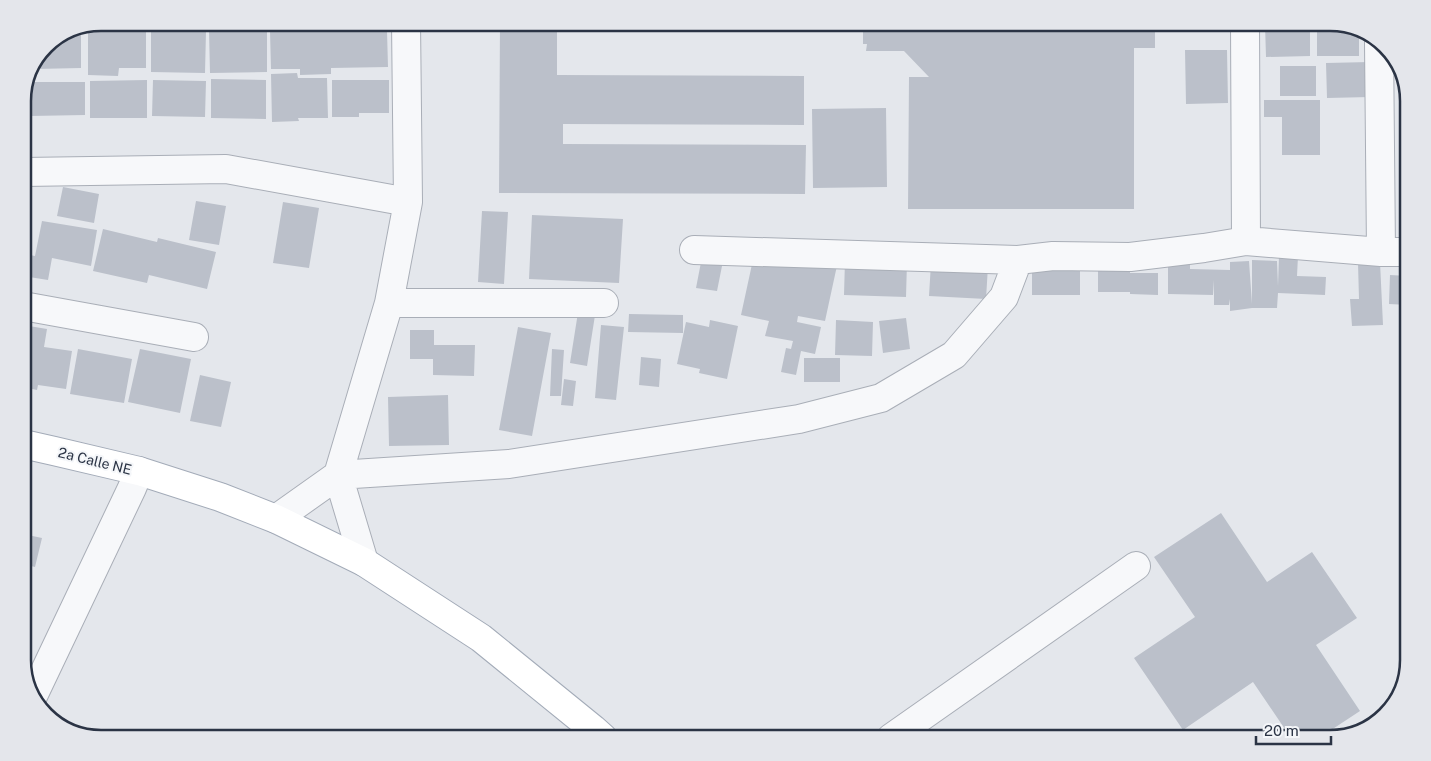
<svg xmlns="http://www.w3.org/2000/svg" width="1431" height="761" viewBox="0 0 1431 761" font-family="'Public Sans',sans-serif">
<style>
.building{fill:#bbc0ca}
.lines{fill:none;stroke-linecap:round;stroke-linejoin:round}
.minor-casing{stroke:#a9aeb7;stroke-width:30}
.major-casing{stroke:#a3abb8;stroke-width:30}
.minor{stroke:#f7f8fa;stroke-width:28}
.major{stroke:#fff;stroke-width:28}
.labels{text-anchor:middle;stroke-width:4;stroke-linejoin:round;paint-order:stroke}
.street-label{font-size:14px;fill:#2b3445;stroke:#f4f6f9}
.rim{fill:none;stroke:#2b3445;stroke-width:2.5}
</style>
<rect width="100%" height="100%" fill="#e4e7ec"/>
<!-- building -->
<path class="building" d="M101 22H119V32H146V68H119L118 76 88 75V28Z
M147 22H178V31H206L205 73 151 72V30H147Z
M299 22H330V31H387L388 67 331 68V74L300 75V69H271L270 31H299Z
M500 22H557V75L804 76V125L563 124V144L806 145 805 194 499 193Z
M863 22H1155V48H1134V209H908L909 77H929L904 51H866L867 44H863Z
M1265 24H1310V56L1266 57Z
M1317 26H1345L1359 29V56H1317Z
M267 29V72L210 73 209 30Z
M78 32H81V68L35 69 46 45Z
M1185 50H1227L1228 103 1186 104Z
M1370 62V97L1327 98 1326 63Z
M1280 66H1316V96H1280Z
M297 73 298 78H327L328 118H298L299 121 272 122 271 74Z
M211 79 266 80V119L211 118Z
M147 80V118H90V81Z
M153 80 206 81 205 117 152 116Z
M332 80H389V113H359V117H332Z
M30 82H85V115L30 116Z
M27 88V120H23V96Z
M1405 98H1408V133H1406Z
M1264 100H1320V155H1282V117H1264Z
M886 108 887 187 813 188 812 109Z
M1406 176H1408V216H1406Z
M63 187 99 194 94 223 57 216Z
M196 201 226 206 219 245 189 240Z
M283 202 319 208 309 268 273 263Z
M482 211 508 212 504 284 478 282Z
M532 215 623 219 619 283 529 279Z
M42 221 97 230 91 266 52 258 48 280 23 276 24 254 35 256Z
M103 229 157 242 158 238 216 252 207 289 149 275 147 283 93 271Z
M754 255 838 261 825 321 798 316 797 322 821 327 815 354 801 351 796 375 781 372 786 348 791 349 793 341 765 336 769 321 741 315Z
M1279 256H1298L1297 276 1326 277 1325 295 1278 293 1277 308H1252L1230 311V299L1229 305H1214V280L1213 295 1168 294V265H1190V269L1230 270V262L1249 261 1252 304V260L1277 261 1278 286Z
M702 257 723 261 717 291 696 288Z
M845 260 907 262 906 297 844 295Z
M1032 260H1080V295H1032Z
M1380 262 1383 325 1352 326 1350 299H1359L1358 263Z
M931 263 988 266 986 299 929 296Z
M1098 270H1130V273H1158V295L1130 294V292H1098Z
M1390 275 1408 276V305L1389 304Z
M579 306 596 309 587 366 570 363Z
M629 314 683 315V333L628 332Z
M906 318 910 349 883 353 879 321Z
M710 320 738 326 727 379 699 373 700 369 677 364 686 322 709 327Z
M836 320 873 322 872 356 835 355Z
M23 325 47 329 44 347 72 351 66 389 38 385 37 390 23 387Z
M601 325 624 327 616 400 595 398Z
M518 327 551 333 532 436 499 430Z
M410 330H434V345H475L474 376 433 375V359H410Z
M78 349 132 359 124 403 70 394Z
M140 349 191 359 180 413 128 402Z
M552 349 564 350 561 396H550Z
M641 357 661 359 659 387 639 385Z
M804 358H840V382H804Z
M200 375 231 382 221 427 190 421Z
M564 379 576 381 573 406 561 405Z
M448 395 449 445 389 446 388 397Z
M1221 513 1267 582 1312 552 1357 618 1316 645 1360 711 1319 738H1291L1253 682 1183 730 1134 658 1195 617 1154 557Z
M23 534 42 538 35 567 31 566 23 599Z"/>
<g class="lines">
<!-- minor casing -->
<g class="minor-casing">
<path id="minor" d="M1245 22 1246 241
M1379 43 1381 252
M23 172 226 169 408 202
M694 250 1018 260 1053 256 1130 257 1204 248 1246 241 1381 252H1408
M389 303H604
M23 306 194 337
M276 519 338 475 509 464 799 419 881 398 954 355 1004 297 1018 260
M364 562 338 475 389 303 408 202 406 22
M33 696 132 488 139 471
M891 738 1136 566"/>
</g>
<!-- major casing -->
<g class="major-casing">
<path id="major" d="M23 444 54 451 139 471 220 497 276 519 364 562 481 638 593 729 603 738"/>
</g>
<!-- minor -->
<use href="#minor" class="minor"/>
<!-- major -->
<use href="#major" class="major"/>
</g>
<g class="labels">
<!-- street labels -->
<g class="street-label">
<text transform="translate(95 461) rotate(14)" y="5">2a Calle NE</text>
</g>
</g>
<!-- crop -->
<path d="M0 0H1431V761H0ZM101 31H1330A70 70 0 0 1 1400 101V660A70 70 0 0 1 1330 730H101A70 70 0 0 1 31 660V101A70 70 0 0 1 101 31Z" fill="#e4e6eb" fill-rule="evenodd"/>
<path class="rim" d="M101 31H1330A70 70 0 0 1 1400 101V660A70 70 0 0 1 1330 730H101A70 70 0 0 1 31 660V101A70 70 0 0 1 101 31Z"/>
<!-- scale -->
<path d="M1256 736v8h75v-8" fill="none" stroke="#2b3445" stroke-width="2.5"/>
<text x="1264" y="736" font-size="15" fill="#2b3445" stroke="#f4f6f9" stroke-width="4" paint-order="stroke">20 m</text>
</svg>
